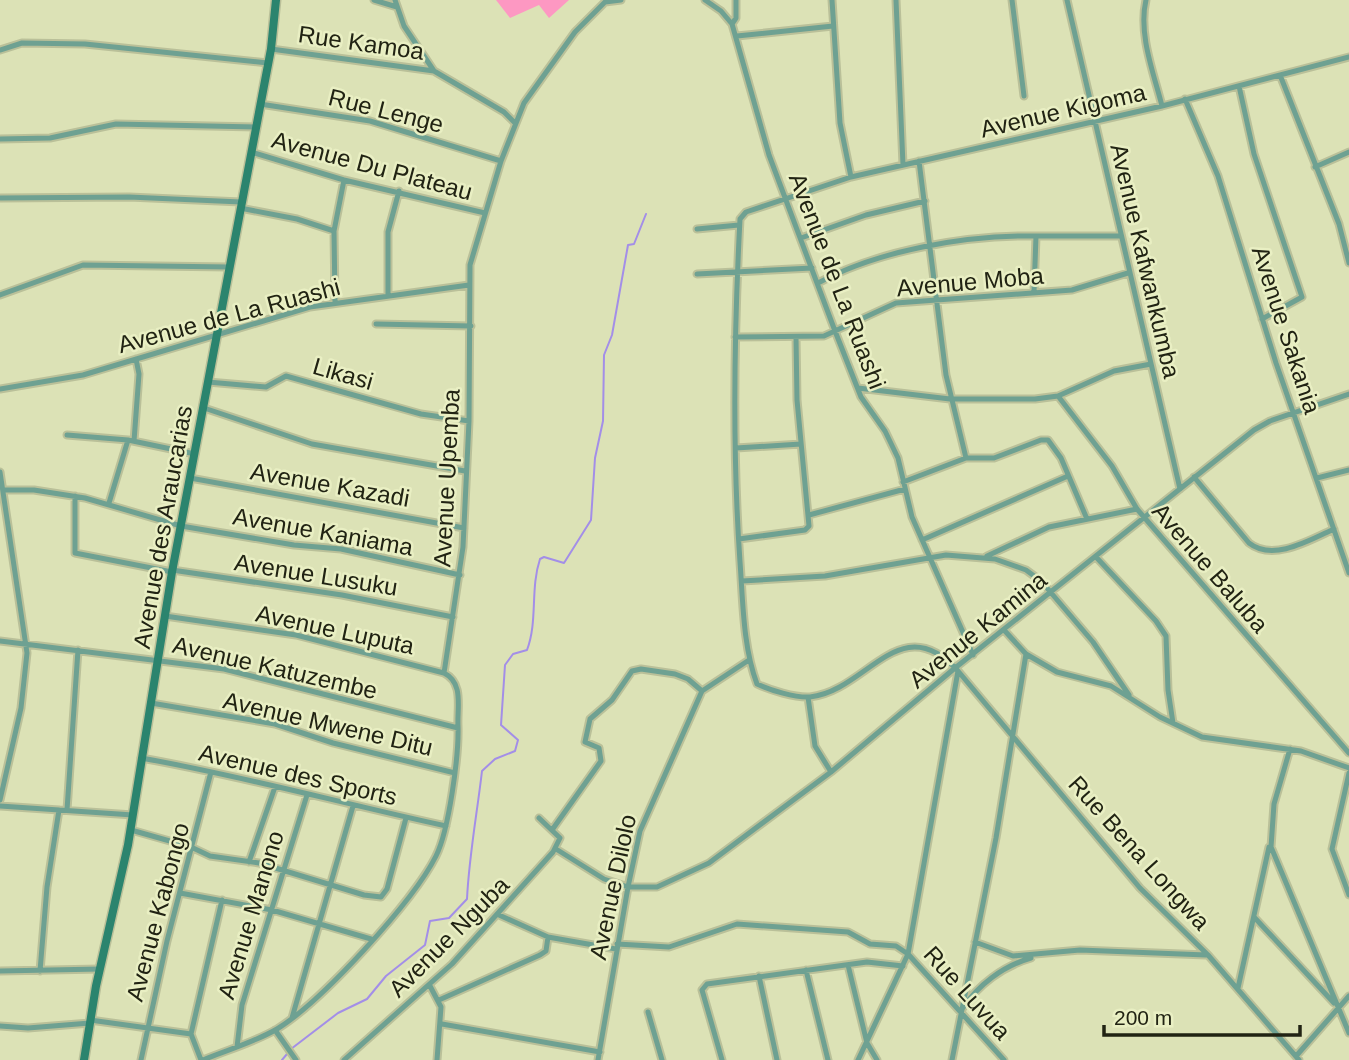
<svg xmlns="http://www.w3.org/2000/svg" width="1349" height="1060" viewBox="0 0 1349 1060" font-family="Arial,sans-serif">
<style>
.green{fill:#fd98c2}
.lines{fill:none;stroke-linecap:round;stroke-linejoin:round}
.stream{stroke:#a38ee8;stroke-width:2}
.street-casing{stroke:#bac099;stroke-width:9}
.secondary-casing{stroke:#bac099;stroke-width:11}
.street{stroke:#6ea192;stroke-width:5}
.secondary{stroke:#2b846e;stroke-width:8}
.labels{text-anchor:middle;stroke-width:5;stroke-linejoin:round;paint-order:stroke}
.street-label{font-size:24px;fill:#212313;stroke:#e9efc3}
</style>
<rect width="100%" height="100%" fill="#dce2b6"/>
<!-- green -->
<path class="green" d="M496 0H569L549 18 539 5 510 18Z"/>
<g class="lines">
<!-- stream -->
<path class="stream" d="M291 1049 338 1013 367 999 386 976 425 945 430 921 449 918 467 899C469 856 477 814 482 771L495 759 515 751 518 740 501 725 505 665 513 654 527 650C538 621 530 589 540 559L544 557 564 563 591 520 595 458 603 421 604 355 612 335 628 245 634 244 646 214
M282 1060 287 1054"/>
<!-- street casing -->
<g class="street-casing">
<path id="street" d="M374 0 397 7
M395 0 404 26 434 71
M705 0 721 11 732 24 769 155 835 331 861 397 885 431 898 458 912 517 973 655
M832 0 840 123 851 177
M896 0 903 165
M1012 0 1024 96
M1067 0 1180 489
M1146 0C1138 34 1154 74 1162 106
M732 24 736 18V0
M737 36 833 26
M271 49 434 71 504 112 514 122
M0 50 22 43 85 44 268 63
M1280 75 1339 224 1349 263
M1239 86 1254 154 1302 297 1262 319
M1185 99 1218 176 1276 363 1349 573
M260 104 370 121 501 161
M0 139 50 138 116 124 256 127
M251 152 344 180 485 213
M919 161 946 375 966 458
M1315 167 1349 152
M0 198 129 197 241 202
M240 208 297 219 334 231
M697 229 739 225
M801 238 866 215 925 201
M697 274 812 268
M818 283C879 250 966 235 1036 236
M1034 292 1036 236H1119
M388 294V232L399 191
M0 295 83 265 229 267
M335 302 334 231 344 180
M376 324 471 326
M735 337 824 336 896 303 1072 290 1128 273
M208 382 266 387 286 376 421 414 469 421
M858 388 950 399H1035L1058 396 1114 371 1151 364
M0 389 83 375 310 307 469 285
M1058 396 1112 466 1137 509 1349 753
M204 408 312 444 465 471
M67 435 128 440 195 454
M134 441 139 374 136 359
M736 448 801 444
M0 472 27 653 21 708 0 800
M1194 477 1249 543C1273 562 1310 540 1334 529
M190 478 464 528
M1317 478 1349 470
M903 482 966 458H994L1041 440H1048L1061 458 1087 519
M4 490H34L85 498 181 526 294 545 341 549 460 575
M75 496V553L172 572
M109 503 128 440
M809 515 905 489
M739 539 805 530 809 526 797 400 796 337
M922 540 1068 476
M987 556 1049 527 1137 509
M1096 557 1156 621 1166 636 1168 690 1173 723
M172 570 342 595 453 617
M742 581 825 576 946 555 995 559 1026 570 1041 581 1093 642 1129 695
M165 616 296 635 444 673C464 683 457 707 458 726 459 755 449 830 436 856 413 902 321 1002 277 1029 255 1042 227 1050 203 1060
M0 641 224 669 458 728
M1026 654 1057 672 1111 686 1160 717 1202 737 1301 751 1349 768
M444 673 463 547 469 421 470 265 501 161 524 103 575 32 605 2 621 0
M702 691 749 660
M808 697 815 746 831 772
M151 703 275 724 333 743 455 773
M1290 749 1274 804 1271 847 1349 1033
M141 758C244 776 344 804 446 826
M1349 773 1332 849 1349 895
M0 806 133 815
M67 810 78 650
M131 830 191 847 210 856 259 863 364 895 381 897 387 889 406 818
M552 830 601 761 599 748 585 742 590 719 612 700 632 671 641 669 675 674 688 679 702 691
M556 849 604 879 628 887H657L709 863 831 772 955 668 1254 430 1270 421 1349 394
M249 862 275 787
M180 893 272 910 371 939
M499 915 548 937 616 949
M1254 917 1334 1003
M975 942 1013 956 1080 950 1206 955
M617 944 669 947 737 924 848 932 870 944 896 946 908 954 1004 1060
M848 965 867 1043 877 1060
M806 970 828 1060
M0 971 100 969
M40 971 47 887 59 810
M759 976 777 1060
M430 986 441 1007 437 1060
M1238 988 1269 847
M439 1000 540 955 546 951 548 937
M962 1009C978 985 1003 966 1031 958
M648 1012 662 1060
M292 1018 353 806
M90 1020 191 1034
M442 1024 600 1052
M0 1026 28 1028 90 1023
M275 1030 296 1060
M237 1047 242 1005 307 795
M1297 1055 1349 996
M141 1060 167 941 211 772
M201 1060 191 1034 222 900
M344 1060 452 964 553 852 560 838 539 818
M598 1060 628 887 640 831 702 691
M722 1060 702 990 707 984 867 962 903 966
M858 1060 908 954 958 671
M952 1060 996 838 1026 654 1004 630
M1299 1060 1208 955 1140 888 958 671C900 607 867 691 810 697 795 698 770 690 757 684 743 647 743 602 740 562 732 448 734 333 740 219L746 212 851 177 1162 106 1349 57"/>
</g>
<!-- secondary casing -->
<g class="secondary-casing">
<path id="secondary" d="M84 1060 96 986 128 845 172 572 271 49 276 0"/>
</g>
<!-- street -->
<use href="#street" class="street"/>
<!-- secondary -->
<use href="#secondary" class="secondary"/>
</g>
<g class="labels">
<!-- street labels -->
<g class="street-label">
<text transform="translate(361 43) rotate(8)" y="8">Rue Kamoa</text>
<text transform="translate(386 111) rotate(14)" y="8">Rue Lenge</text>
<text transform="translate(1063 111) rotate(-13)" y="8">Avenue Kigoma</text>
<text transform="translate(372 166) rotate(15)" y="8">Avenue Du Plateau</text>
<text transform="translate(1145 261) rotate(77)" y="8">Avenue Kafwankumba</text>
<text transform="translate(837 281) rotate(69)" y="8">Avenue de La Ruashi</text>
<text transform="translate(970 282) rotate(-5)" y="8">Avenue Moba</text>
<text transform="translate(229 316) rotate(-15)" y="8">Avenue de La Ruashi</text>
<text transform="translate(1286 330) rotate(72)" y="8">Avenue Sakania</text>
<text transform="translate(343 374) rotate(16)" y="8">Likasi</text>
<text transform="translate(447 478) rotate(-87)" y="8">Avenue Upemba</text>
<text transform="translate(330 485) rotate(10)" y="8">Avenue Kazadi</text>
<text transform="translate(163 527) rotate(-80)" y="8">Avenue des Araucarias</text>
<text transform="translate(323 532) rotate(10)" y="8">Avenue Kaniama</text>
<text transform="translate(1210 568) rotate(49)" y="8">Avenue Baluba</text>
<text transform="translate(316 575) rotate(9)" y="8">Avenue Lusuku</text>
<text transform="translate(335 630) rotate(12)" y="8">Avenue Luputa</text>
<text transform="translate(978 630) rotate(-39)" y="8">Avenue Kamina</text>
<text transform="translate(275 668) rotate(13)" y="8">Avenue Katuzembe</text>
<text transform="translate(328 724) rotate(13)" y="8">Avenue Mwene Ditu</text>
<text transform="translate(298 775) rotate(13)" y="8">Avenue des Sports</text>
<text transform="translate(1139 853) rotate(48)" y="8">Rue Bena Longwa</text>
<text transform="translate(613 887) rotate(-78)" y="8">Avenue Dilolo</text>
<text transform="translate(158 912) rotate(-75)" y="8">Avenue Kabongo</text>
<text transform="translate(251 915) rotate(-73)" y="8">Avenue Manono</text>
<text transform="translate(449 937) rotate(-45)" y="8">Avenue Nguba</text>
<text transform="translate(967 993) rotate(48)" y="8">Rue Luvua</text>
</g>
</g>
<!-- scale -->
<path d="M1104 1025v10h196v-10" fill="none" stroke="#212313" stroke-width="3.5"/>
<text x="1114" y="1025" font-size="21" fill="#212313" stroke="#e9efc3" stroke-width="5" paint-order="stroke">200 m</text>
</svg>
